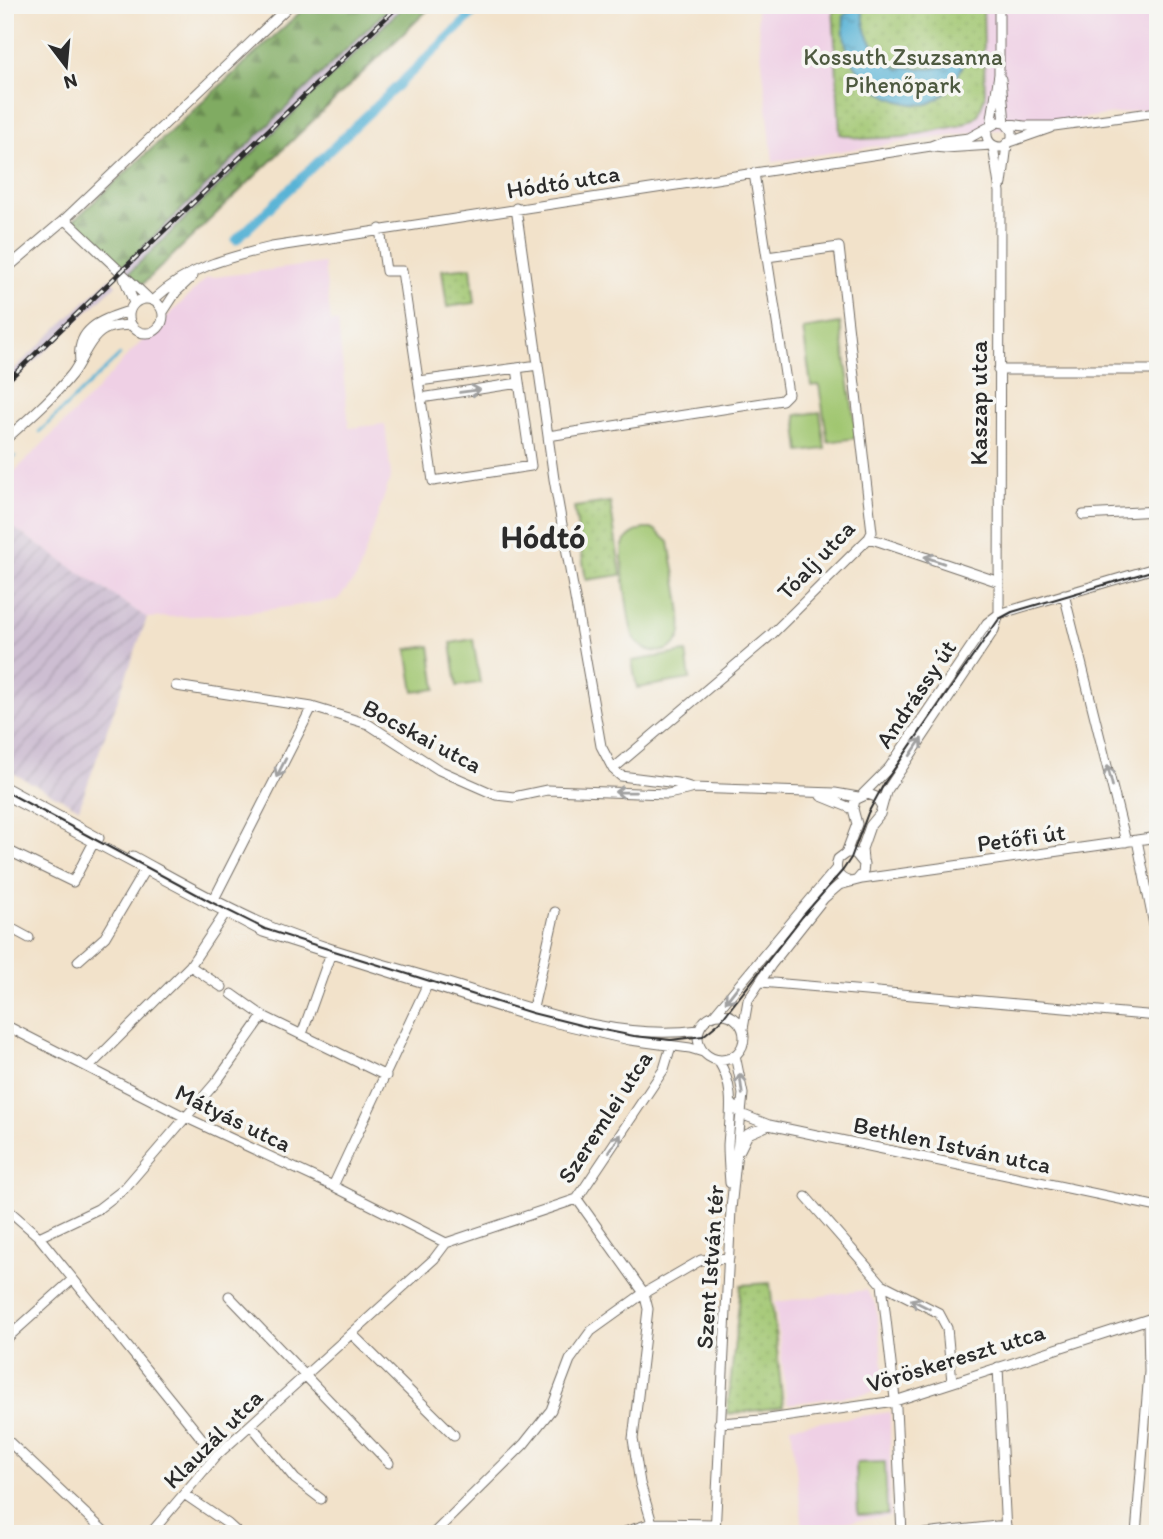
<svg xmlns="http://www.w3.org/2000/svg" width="1163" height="1539" viewBox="0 0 1163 1539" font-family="Itim,sans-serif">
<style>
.built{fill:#efd0e5}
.industrial{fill:url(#industrial-furrows)}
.railway{fill:#cdbed2}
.forest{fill:url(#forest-firs);stroke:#566b46;stroke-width:2}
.park{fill:url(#park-dots);stroke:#66784e;stroke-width:2}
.garden{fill:#a0c670;stroke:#66784e;stroke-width:2}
.water{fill:url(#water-ripples);stroke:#426f80;stroke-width:2}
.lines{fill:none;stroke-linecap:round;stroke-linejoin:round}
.stream{stroke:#59b3d6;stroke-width:2.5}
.canal{stroke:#59b3d6;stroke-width:9}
.minor-casing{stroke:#716b63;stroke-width:11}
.minor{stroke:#fff;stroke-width:9}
.tram{stroke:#2b2b2b;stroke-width:2}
.rail-casing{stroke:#2b2b2b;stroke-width:5}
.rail{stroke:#f6f6f2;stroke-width:2.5;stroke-dasharray:8;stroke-linecap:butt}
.oneway{stroke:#a0a0a0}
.labels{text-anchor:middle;stroke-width:7;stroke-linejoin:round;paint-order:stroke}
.park-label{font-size:24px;fill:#4e5a40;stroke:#f6f6f2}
.street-label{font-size:24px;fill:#2b2b2b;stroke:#f6f6f2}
.district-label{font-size:32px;font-weight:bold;fill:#2b2b2b;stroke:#f6f6f2}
</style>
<defs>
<pattern id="industrial-furrows" width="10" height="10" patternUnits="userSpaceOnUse" patternTransform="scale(1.75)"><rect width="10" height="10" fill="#cdbed2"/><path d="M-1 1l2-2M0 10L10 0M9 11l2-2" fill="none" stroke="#b0a3b4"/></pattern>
<pattern id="forest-firs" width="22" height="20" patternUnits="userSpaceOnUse" patternTransform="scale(1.75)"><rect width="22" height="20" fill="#80ab62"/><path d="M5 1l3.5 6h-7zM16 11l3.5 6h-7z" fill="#698b51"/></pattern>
<pattern id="park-dots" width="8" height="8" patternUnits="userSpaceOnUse" patternTransform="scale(1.75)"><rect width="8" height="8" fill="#a0c670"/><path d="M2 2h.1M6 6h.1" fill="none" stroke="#8aaa61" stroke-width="1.8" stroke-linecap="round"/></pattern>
<pattern id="water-ripples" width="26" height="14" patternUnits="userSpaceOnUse" patternTransform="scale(1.75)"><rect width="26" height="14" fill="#59b3d6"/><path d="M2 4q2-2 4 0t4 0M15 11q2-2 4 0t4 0" fill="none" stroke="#4a92ae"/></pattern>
</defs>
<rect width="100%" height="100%" fill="#f6f6f2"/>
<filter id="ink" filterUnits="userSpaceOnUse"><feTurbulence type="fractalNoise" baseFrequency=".0143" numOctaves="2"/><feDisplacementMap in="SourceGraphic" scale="14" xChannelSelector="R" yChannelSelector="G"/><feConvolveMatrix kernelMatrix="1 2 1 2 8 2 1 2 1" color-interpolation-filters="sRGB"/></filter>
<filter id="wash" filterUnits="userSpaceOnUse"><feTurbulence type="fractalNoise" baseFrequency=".00686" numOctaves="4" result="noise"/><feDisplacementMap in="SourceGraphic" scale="28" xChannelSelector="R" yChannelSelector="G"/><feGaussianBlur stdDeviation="1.57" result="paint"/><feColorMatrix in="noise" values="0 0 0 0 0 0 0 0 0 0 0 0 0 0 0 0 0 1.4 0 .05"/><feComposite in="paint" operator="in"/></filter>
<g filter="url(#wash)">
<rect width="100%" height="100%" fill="#f2e2ca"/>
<!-- built -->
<path class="built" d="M756 5H1158V108L847 150 773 162Z
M324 263 331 322H338L349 428 385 424 391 476 357 577 337 600 236 614 147 618 5 522V481L89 398 132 351 207 278Z
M866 1290 876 1304 886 1391 787 1404 775 1302Z
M890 1412V1516L803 1528 791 1426Z"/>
<!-- industrial -->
<path class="industrial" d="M5 522 147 618 79 808 5 769Z"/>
<!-- railway -->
<path class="railway" d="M392 5H405L128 274 121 268Z
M110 278 116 285 5 389V378Z"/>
<!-- forest -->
<path class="forest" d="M308 5H392L121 268 73 221Z
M405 5H433L143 284 128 274Z"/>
<!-- park -->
<path class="park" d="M833 5H983L985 96 979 113 975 118 962 125 904 137 862 139 840 134Z
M471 267 475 303 447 307 442 270Z
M610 502 621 575 586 580 574 507Z
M770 1283 783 1407 727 1414 741 1285Z"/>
<!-- garden -->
<path class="garden" d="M840 323 857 438 828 442 819 385 811 386 803 329Z
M820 412 825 449 800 452 796 415Z
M642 529H654L669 542C672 563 684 613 681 632 677 657 642 658 633 635 629 625 619 553 623 545 626 536 634 532 642 529Z
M473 639 480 683 457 686 451 643Z
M430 646 436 689 414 692 407 649Z
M686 652 690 679 637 688 632 661Z
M885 1462 887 1514 858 1515 856 1463Z"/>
<!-- water -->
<path class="water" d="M856 5H860C864 13 863 18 865 26 869 46 884 57 899 69L903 66C929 72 947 69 968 53 960 74 950 95 930 103 923 106 911 104 903 102 865 92 840 54 844 16Z"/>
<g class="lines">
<!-- stream -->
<path class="stream" d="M39 432 120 355
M5 465 15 456"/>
<!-- canal -->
<path class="canal" d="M236 240 482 5"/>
</g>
</g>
<g filter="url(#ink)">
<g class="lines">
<!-- minor casing -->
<g class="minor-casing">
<path id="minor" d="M1001 79 1005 123
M991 125 999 74V5
M988 128C984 139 991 148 1003 147L1012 139V131L1007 125
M1010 142 1050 128
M933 147 945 148 992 145
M1002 184 1007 145
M516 208 554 479 601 746 613 769 621 776 677 783 693 788 835 793 858 797
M65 219 148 298
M380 229 386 271H402L433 481 531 466 517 368 538 365
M5 270 65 219 290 5
M124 278 134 303
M129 316a17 17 0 1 1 34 0a17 17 0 1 1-34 0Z
M153 300C189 267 226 258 272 247L931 146 944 141 969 138 998 122 1024 126H1054L1158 112
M163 312 176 292 193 276
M80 361C76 327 103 320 129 311
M998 370H1158
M419 381 517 368
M421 398 519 383
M548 436 782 400 788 394 754 173
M5 440C28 419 52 399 72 374 82 361 89 338 104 330 112 325 122 326 131 325
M1083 515 1158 511
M869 538 999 582
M1064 594 1126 842
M176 686 312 707 368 724 439 770 496 795 514 797 547 790 668 794 691 789
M613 769 771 635 869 538 872 532 839 247 767 257
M5 787 99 838
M863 794 889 768 987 623 999 614 1158 567
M5 795 263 932 531 1017 630 1040 690 1048 703 1052
M821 796 853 809
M1137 840 1158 945
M5 849 73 882 96 838
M846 853 857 824 853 809 855 800 868 794 876 797 881 805
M133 856C177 880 220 905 266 925 330 952 398 967 464 988 539 1011 619 1041 699 1030
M863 860 862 849 870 826 880 814 886 792 994 630 999 614 1000 192 993 146
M848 881C838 878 834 870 838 859L846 853H855L864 864 863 873 857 880
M211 905 312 707
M5 925 29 938
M78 961 105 937 147 866
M190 966 222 987
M761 982 1158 1016
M232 994 263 1016 386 1076
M532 1012 555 912
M698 1037a23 23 0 1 1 46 0a23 23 0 1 1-46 0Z
M714 1015 836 869
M5 1025 187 1118 333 1186 446 1243
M743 1029 748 1000 771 965 824 898 839 885 862 879 1158 837
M302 1034 332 950
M718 1060C736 1089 730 1113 728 1145 728 1157 729 1170 730 1183
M89 1067 190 966 228 909
M731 1103 741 1114 769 1125 1158 1207
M740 1150 748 1134 769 1125
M333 1186 430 979
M806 1197 882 1284 939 1313 947 1328 952 1382
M577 1199 644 1293 648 1309 633 1439 640 1483 652 1523
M5 1207 39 1237 216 1456
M39 1237 98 1209 124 1189 217 1081 263 1016
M446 1243 577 1199 664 1069 671 1046
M882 1284 896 1408 902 1534
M229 1296 389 1463
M352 1334 454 1435
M5 1340 73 1279
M998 1367 1006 1534
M719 1423 762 1420 895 1401 1158 1316
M251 1425 295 1479 321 1499
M5 1438 107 1534
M184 1494 228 1524 239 1534
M150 1534 216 1456 434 1259 446 1243
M433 1534 524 1444 551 1410 570 1360 591 1331 644 1293 701 1260 729 1258
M619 1534 652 1523 715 1524
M715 1534 731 1209 743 1094 735 1055
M924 1534 1006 1525
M1136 1534 1149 1372 1148 1321"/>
</g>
<!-- minor -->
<use href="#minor" class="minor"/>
<!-- tram -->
<path class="tram" d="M5 791 213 903 265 929 296 939 532 1013 588 1027 634 1036 671 1040 703 1036 720 1022 802 917 843 870 851 858 868 813 885 782 999 619 1012 612 1158 569"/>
<!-- rail casing -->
<g class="rail-casing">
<path id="rail" d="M5 383 399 5"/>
</g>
<!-- rail -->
<use href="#rail" class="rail"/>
</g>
<!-- one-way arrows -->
<defs><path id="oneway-shaft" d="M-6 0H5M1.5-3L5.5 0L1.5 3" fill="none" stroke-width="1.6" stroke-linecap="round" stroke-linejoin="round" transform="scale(1.75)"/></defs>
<g class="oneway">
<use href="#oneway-shaft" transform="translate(470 391) rotate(-8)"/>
<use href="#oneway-shaft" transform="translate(934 560) rotate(-161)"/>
<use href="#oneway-shaft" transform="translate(916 747) rotate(-56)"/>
<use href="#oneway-shaft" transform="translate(281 768) rotate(117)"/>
<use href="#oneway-shaft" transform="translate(1110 776) rotate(-104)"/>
<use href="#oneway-shaft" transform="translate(625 792) rotate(-179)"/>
<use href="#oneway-shaft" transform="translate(732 994) rotate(128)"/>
<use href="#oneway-shaft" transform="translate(741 1084) rotate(-97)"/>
<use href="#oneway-shaft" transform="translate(615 1143) rotate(-56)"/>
<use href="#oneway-shaft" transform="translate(920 1304) rotate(-153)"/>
</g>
</g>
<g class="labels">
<!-- park labels -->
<g class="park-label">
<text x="903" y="65">Kossuth Zsuzsanna<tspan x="903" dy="28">Pihenőpark</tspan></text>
</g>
<!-- street labels -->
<g class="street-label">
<text transform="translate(563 182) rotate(-9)" y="8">Hódtó utca</text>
<text transform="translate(979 403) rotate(-90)" y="8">Kaszap utca</text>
<text transform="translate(816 560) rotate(-46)" y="8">Tóalj utca</text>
<text transform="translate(916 694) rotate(-56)" y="8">Andrássy út</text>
<text transform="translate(422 736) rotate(28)" y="8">Bocskai utca</text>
<text transform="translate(1021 838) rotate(-8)" y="8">Petőfi út</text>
<text transform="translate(605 1117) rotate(-57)" y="8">Szeremlei utca</text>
<text transform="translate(233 1118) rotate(26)" y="8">Mátyás utca</text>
<text transform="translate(952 1145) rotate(12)" y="8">Bethlen István utca</text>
<text transform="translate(710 1267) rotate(-86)" y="8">Szent István tér</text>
<text transform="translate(956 1358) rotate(-17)" y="8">Vöröskereszt utca</text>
<text transform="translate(213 1439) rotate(-45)" y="8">Klauzál utca</text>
</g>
<!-- district labels -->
<g class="district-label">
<text x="543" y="548">Hódtó</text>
</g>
</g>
<!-- margin -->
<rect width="1163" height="1539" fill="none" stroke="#f6f6f2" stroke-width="28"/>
<!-- north arrow -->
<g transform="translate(66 66) rotate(164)" stroke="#f6f6f2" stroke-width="5" paint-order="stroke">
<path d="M0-5L12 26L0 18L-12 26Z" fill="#2b2b2b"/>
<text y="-10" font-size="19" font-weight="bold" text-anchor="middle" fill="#2b2b2b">N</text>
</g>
</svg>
